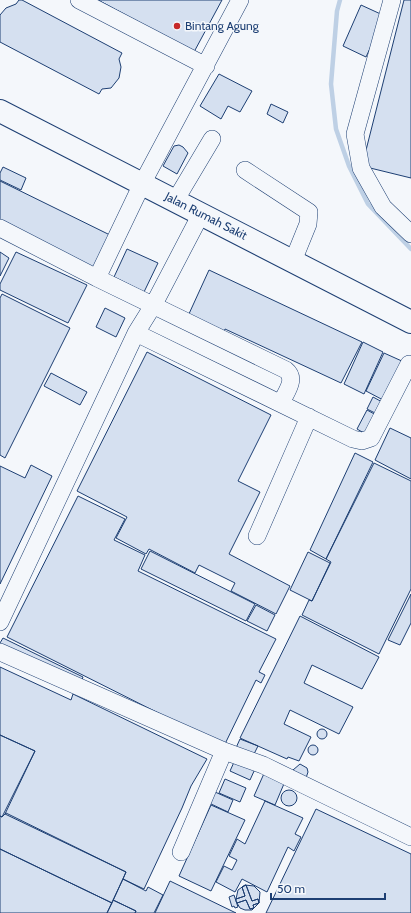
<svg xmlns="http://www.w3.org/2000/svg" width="411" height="913" viewBox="0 0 411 913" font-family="Cabin,sans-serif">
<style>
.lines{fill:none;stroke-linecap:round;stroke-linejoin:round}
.stream{stroke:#bed0e5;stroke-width:4.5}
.building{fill:#d5e0f0;stroke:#1d3f73}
.minor-casing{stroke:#1d3f73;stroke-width:18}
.major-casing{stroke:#1d3f73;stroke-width:24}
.minor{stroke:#f4f7fb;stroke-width:17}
.major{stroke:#f4f7fb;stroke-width:22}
.poi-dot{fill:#c62828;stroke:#f4f7fb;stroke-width:1.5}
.labels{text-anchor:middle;stroke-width:3;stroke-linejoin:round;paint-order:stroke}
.poi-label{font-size:12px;fill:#1d3f73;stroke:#f4f7fb;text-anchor:start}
.street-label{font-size:12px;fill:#1d3f73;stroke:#f4f7fb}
</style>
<rect width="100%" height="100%" fill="#f4f7fb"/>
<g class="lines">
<!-- stream -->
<path class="stream" d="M340 0 337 11 331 84 336 129 349 166 368 204 411 249"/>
</g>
<!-- building -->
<path class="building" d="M19 0H22L122 53 119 59 121 67 119 78 111 88 102 89 99 94 0 42V15L6 8 16 4Z
M98 0H222L194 52Z
M404 0H411V178L362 166Z
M361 5 385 16 366 57 343 46Z
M219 74 252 91 240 112 228 106 221 119 200 106Z
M271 104 288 112 283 123 267 114Z
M179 145 183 147 188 153 177 174 163 166 174 146Z
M3 167 26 178 21 190 0 180V173Z
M0 181 112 236 96 270 0 225Z
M127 249 158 263 144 292 114 277Z
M0 252 9 258 0 276Z
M16 252 87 285 68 323 0 290V284Z
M209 270 362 342 341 383 225 329 223 334 188 316Z
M2 294 70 328 5 458 0 455V298Z
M105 308 125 318 116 337 96 327Z
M363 342 383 352 364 394 344 384Z
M147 352 271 415 238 481 260 492 229 554 290 586 276 614 231 591 235 583 199 565 195 573 149 549 146 554 116 538 127 517 77 491Z
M384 353 404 362 385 401 366 391Z
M51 373 87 392 80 405 44 386Z
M373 397 384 403 379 415 367 409Z
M367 410 378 416 369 436 357 429Z
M390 428 411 438V479L375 460Z
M355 453 373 462 326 559 310 550Z
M374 463 411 481V589L379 654 302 615 309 600 312 601 331 562 326 559Z
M31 465 52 476 0 584V466L25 478Z
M78 496 125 519 114 540 145 555 138 571 276 639 259 672 265 675 261 683 256 680 224 746 7 637Z
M150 551 255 604 246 621 141 569Z
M308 552 330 563 312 601 290 590Z
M411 594V623L400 645 388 640Z
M256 605 275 615 267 631 247 621Z
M300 616 379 657 362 689 312 665 304 683 353 707 339 734 290 710 284 724 311 737 299 761 288 757 287 759 240 738Z
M3 638 83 677 80 686 0 650V643Z
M0 667 71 700 73 694 207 759 191 786 182 808 144 889 123 879 126 872 5 814 35 751 0 735Z
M317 734a5 5 0 1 1 10 0a5 5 0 1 1-10 0Z
M0 735 35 751 2 817 0 816Z
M240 739 258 746 252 758 235 750Z
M308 750a5 5 0 1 1 10 0a5 5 0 1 1-10 0Z
M235 760 255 769 250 780 230 771Z
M300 764 307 768 308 772 306 778 293 774V770Z
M266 769 286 779 275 805 254 796Z
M225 779 246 788 240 802 219 793Z
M281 798a8 8 0 1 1 16 0a8 8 0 1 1-16 0Z
M215 792 233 800 228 812 209 803Z
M265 801 303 818 295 834 301 837 294 851 288 847 267 892 242 879 235 892 216 882 224 866 232 870 237 860 229 856 237 839 245 844Z
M211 805 245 820 211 891 179 876Z
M316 809 411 854V913H266Z
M6 813 126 872 112 903 0 849V816L2 817Z
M0 849 112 903 107 913H0Z
M123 879 146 891 148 887 163 895 154 913H135L136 911 113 900Z
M170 881 236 913H155Z
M245 885 254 886 260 892 259 903 252 910H245L240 908 237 903 246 900 250 909 254 908 253 905 259 903 258 899 252 901 246 885 242 887 245 896 236 899 238 890Z
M246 885 252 901 258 899 259 903 253 905 254 908 250 909 246 900 237 903 236 901V899L245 896 242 887Z
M234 895 238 907 235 908 234 906 232 907 229 897Z
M113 900 136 911 135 913H107Z"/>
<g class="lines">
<!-- minor casing -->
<g class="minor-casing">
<path id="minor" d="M79 0 206 66
M240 0 142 184 97 278 286 370C297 379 286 392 281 403
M392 0 355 134 361 168 383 207 411 234
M245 170 309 212 308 224 293 261
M175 201 212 139
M0 228 97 278
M136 333 353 439 362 441 371 438 409 364
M257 536 309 417
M0 622 136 333 154 304 201 214
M0 652 224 751 263 765 411 837
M181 852 224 751"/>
</g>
<!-- major casing -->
<g class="major-casing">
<path id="major" d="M0 111 411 322"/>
</g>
<!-- minor -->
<use href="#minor" class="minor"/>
<!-- major -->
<use href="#major" class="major"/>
</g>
<!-- markers -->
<circle class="poi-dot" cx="177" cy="26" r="4"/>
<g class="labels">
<!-- poi labels -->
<g class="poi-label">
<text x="185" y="30">Bintang Agung</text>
</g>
<!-- street labels -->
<g class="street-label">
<text transform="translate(206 216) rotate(27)" y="4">Jalan Rumah Sakit</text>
</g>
</g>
<!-- scale -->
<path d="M271 893v6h114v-6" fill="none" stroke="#1d3f73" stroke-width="2"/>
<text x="277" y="893" font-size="12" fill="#1d3f73" stroke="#f4f7fb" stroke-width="3" paint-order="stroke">50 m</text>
</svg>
